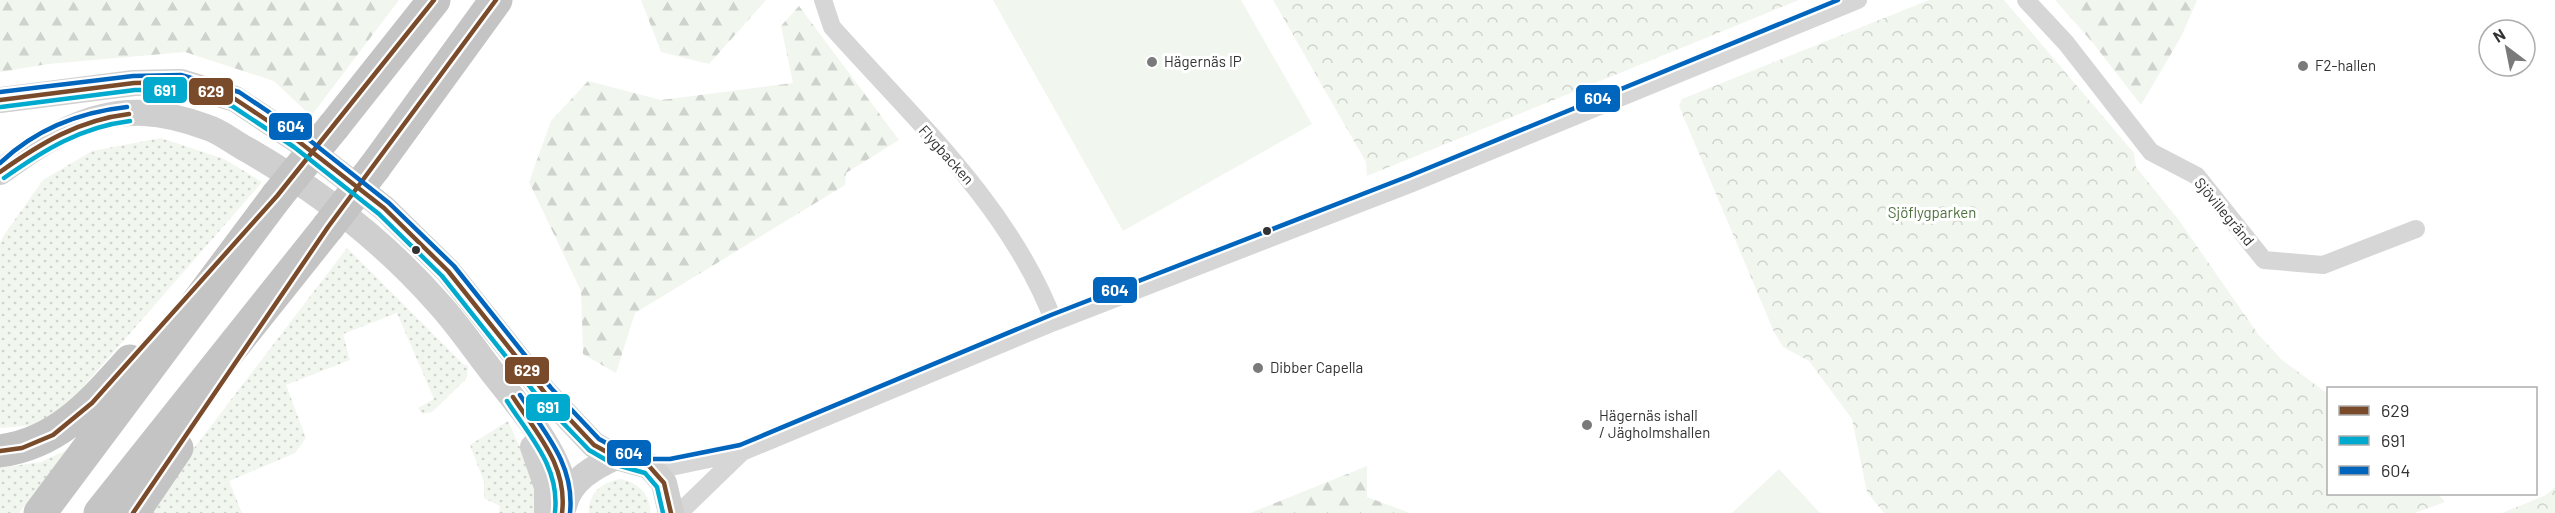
<svg xmlns="http://www.w3.org/2000/svg" width="2555" height="513" viewBox="0 0 2555 513" font-family="Barlow,sans-serif">
<style>
.grass{fill:url(#grass-dots)}
.forest{fill:url(#forest-firs)}
.park{fill:url(#park-crowns)}
.garden{fill:#f1f6ee}
.lines{fill:none;stroke-linecap:round;stroke-linejoin:round}
.street{stroke:#d6d6d6;stroke-width:18}
.secondary{stroke:#cfcfcf;stroke-width:26}
.highway{stroke:#c4c4c4;stroke-width:33}
.highway-bridge{stroke:#c4c4c4;stroke-width:33}
.bus-1-casing{stroke:#fff;stroke-width:9}
.bus-2-casing{stroke:#fff;stroke-width:9}
.bus-3-casing{stroke:#fff;stroke-width:9}
.bus-1{stroke:#7a4b2a;stroke-width:4.5}
.bus-2{stroke:#00a9ce;stroke-width:4.5}
.bus-3{stroke:#0065bd;stroke-width:4.5}
.poi-dot{fill:#7a7a7a;stroke:#fff;stroke-width:2}
.bus-dot{fill:#323232;stroke:#fff;stroke-width:2}
.labels{text-anchor:middle;stroke-width:6;stroke-linejoin:round;paint-order:stroke}
.poi-label{font-size:15px;fill:#323232;stroke:#fff;text-anchor:start}
.street-label{font-size:15px;fill:#323232;stroke:#fff}
.park-label{font-size:15px;fill:#4d703d;stroke:#fff}
.line-badge{stroke:#fff;stroke-width:2}
.badge-label{font-size:16px;text-anchor:middle;font-weight:bold;fill:#fff}
</style>
<defs>
<pattern id="grass-dots" width="8" height="8" patternUnits="userSpaceOnUse" patternTransform="scale(1.5)"><rect width="8" height="8" fill="#f1f6ee"/><path d="M2 2h.1M6 6h.1" fill="none" stroke="#cfd3cd" stroke-width="1.8" stroke-linecap="round"/></pattern>
<pattern id="forest-firs" width="22" height="20" patternUnits="userSpaceOnUse" patternTransform="scale(1.5)"><rect width="22" height="20" fill="#f1f6ee"/><path d="M5 1l3.5 6h-7zM16 11l3.5 6h-7z" fill="#cfd3cd"/></pattern>
<pattern id="park-crowns" width="20" height="18" patternUnits="userSpaceOnUse" patternTransform="scale(1.5)"><rect width="20" height="18" fill="#f1f6ee"/><path d="M2 6a3 3 0 1 1 6 0M12 15a3 3 0 1 1 6 0" fill="none" stroke="#cfd3cd"/></pattern>
</defs>
<rect width="100%" height="100%" fill="#fff"/>
<!-- grass -->
<path class="grass" d="M161 138 224 159 262 182 70 402 35 425 0 428V243L4 235 43 180 92 151Z
M347 248 463 364 468 366 467 378 432 412 422 414 418 408 434 399 397 313 343 334 350 360 286 385 306 438 295 453 229 481 242 513H152L175 473Z
M508 421 535 480 537 513H499L500 506 484 498V482L470 445Z
M69 449 19 513H0V468L41 462Z
M621 479C638 483 651 494 650 513H589C588 493 602 482 621 479Z"/>
<!-- forest -->
<path class="forest" d="M0 0H399L311 116 274 81 185 52 48 64 0 72Z
M641 0H766L709 64 661 52Z
M2055 0H2197L2182 35 2141 105 2093 43Z
M799 6 899 140 846 173 845 185 635 313 616 373 583 354 581 291 529 182 551 121 588 81 661 100 793 83 781 26Z
M1367 466V497L1410 513H1250Z"/>
<!-- park -->
<path class="park" d="M1273 0H1799L1367 176 1366 162Z
M1929 0H2004L2134 153 2136 167 2178 219 2258 334 2281 359 2328 394V494H2438L2445 502 2415 513H1884L1867 492 1852 419 1809 361 1783 347 1774 332 1679 106 1682 99Z
M2555 487V513H2502L2546 495Z"/>
<!-- garden -->
<path class="garden" d="M993 0H1241L1312 124 1123 231Z
M1779 469 1820 513H1732Z"/>
<g class="lines">
<!-- street -->
<path class="street" d="M823 0 832 27C913 118 1010 206 1054 322
M2026 0 2066 43 2151 152 2197 176 2264 260 2323 265 2416 229
M649 466 671 467 742 452 1054 322 1412 183 1858 0
M679 513 742 452"/>
<!-- secondary -->
<path class="secondary" d="M0 100 134 83 181 82 235 99 298 141 384 208 448 271 545 393 594 445 616 457 649 466 664 483 671 513
M0 172C44 141 87 110 144 113 164 114 187 120 206 127 220 131 233 142 246 149 317 190 386 243 440 305 459 326 475 350 493 373 521 409 559 450 566 496
M533 447 547 487V513
M564 506C570 480 594 467 616 457"/>
<!-- highway -->
<path class="highway" d="M334 126 434 0
M374 168 496 0
M0 451C59 443 92 403 130 361
M40 513 277 196
M100 513 328 227
M133 513 177 448"/>
<!-- highway-bridge -->
<path class="highway-bridge" d="M277 196 334 126
M328 227 374 168"/>
<!-- bus-1 casing -->
<g class="bus-1-casing">
<path id="bus-1" d="M0 100 134 83 181 82 235 99 298 141 384 208 448 271 545 393 594 445 616 457 649 466 664 483 671 513
M0 172C41 143 79 120 129 114
M513 397C537 434 568 466 562 513
M0 451 22 448 53 435 92 403 277 196 434 0
M133 513 328 227 496 0"/>
</g>
<!-- bus-2 casing -->
<g class="bus-2-casing">
<path id="bus-2" d="M1 107 135 90H180L232 106 294 147 379 214 442 276 539 398 589 450 613 464 645 473 657 487 663 513
M4 178C44 150 81 127 130 121
M507 401C530 437 560 467 555 512"/>
</g>
<!-- bus-3 casing -->
<g class="bus-3-casing">
<path id="bus-3" d="M0 92 133 76 181 75 239 92 303 135 389 203 454 266 551 388 599 439 619 450 650 459H670L740 445 1051 315 1409 176 1838 0
M0 163C35 130 80 112 127 107
M520 395C545 433 575 465 570 513"/>
</g>
<!-- bus-1 -->
<use href="#bus-1" class="bus-1"/>
<!-- bus-2 -->
<use href="#bus-2" class="bus-2"/>
<!-- bus-3 -->
<use href="#bus-3" class="bus-3"/>
</g>
<!-- markers -->
<g class="poi-dot">
<circle cx="1152" cy="62" r="6"/>
<circle cx="2303" cy="66" r="6"/>
<circle cx="1258" cy="368" r="6"/>
<circle cx="1587" cy="425" r="6"/>
</g>
<g class="bus-dot">
<circle cx="1267" cy="231" r="5"/>
<circle cx="416" cy="250" r="5"/>
</g>
<g class="labels">
<!-- poi labels -->
<g class="poi-label">
<text x="1164" y="67">Hägernäs IP</text>
<text x="2315" y="71">F2-hallen</text>
<text x="1270" y="373">Dibber Capella</text>
<text x="1599" y="421">Hägernäs ishall<tspan x="1599" dy="17">/ Jägholmshallen</tspan></text>
</g>
<!-- street labels -->
<g class="street-label">
<text transform="translate(946 155) rotate(48)" y="5">Flygbacken</text>
<text transform="translate(2224 212) rotate(50)" y="5">Sjövillegränd</text>
</g>
<!-- park labels -->
<g class="park-label">
<text x="1932" y="218">Sjöflygparken</text>
</g>
</g>
<g class="line-badge">
<rect x="142" y="76" width="46" height="28" rx="6" fill="#00a9ce"/>
<rect x="188" y="77" width="46" height="29" rx="6" fill="#7a4b2a"/>
<rect x="1575" y="84" width="46" height="29" rx="6" fill="#0065bd"/>
<rect x="268" y="112" width="45" height="29" rx="6" fill="#0065bd"/>
<rect x="1092" y="276" width="46" height="28" rx="6" fill="#0065bd"/>
<rect x="504" y="356" width="46" height="29" rx="6" fill="#7a4b2a"/>
<rect x="525" y="393" width="46" height="29" rx="6" fill="#00a9ce"/>
<rect x="606" y="439" width="46" height="28" rx="6" fill="#0065bd"/>
</g>
<g class="badge-label">
<text x="165" y="96">691</text>
<text x="211" y="97">629</text>
<text x="1598" y="104">604</text>
<text x="291" y="132">604</text>
<text x="1115" y="296">604</text>
<text x="527" y="376">629</text>
<text x="548" y="413">691</text>
<text x="629" y="459">604</text>
</g>
<!-- legend -->
<rect x="2327" y="387" width="210" height="108" fill="#ffffff" stroke="#adadad" stroke-width="1.5"/>
<rect x="2339" y="406" width="30" height="9" fill="#7a4b2a" stroke="#adadad" stroke-width="1.5"/>
<text x="2381" y="417" font-size="18" fill="#323232">629</text>
<rect x="2339" y="436" width="30" height="9" fill="#00a9ce" stroke="#adadad" stroke-width="1.5"/>
<text x="2381" y="447" font-size="18" fill="#323232">691</text>
<rect x="2339" y="466" width="30" height="9" fill="#0065bd" stroke="#adadad" stroke-width="1.5"/>
<text x="2381" y="477" font-size="18" fill="#323232">604</text>
<!-- north arrow -->
<g transform="translate(2507 48) rotate(328)"><circle r="28" fill="#ffffff" stroke="#adadad" stroke-width="1.5"/>
<path d="M0-4.5L10 22L0 15L-10 22Z" fill="#7a7a7a"/>
<text y="-9" font-size="16" font-weight="bold" text-anchor="middle" fill="#323232">N</text>
</g>
</svg>
